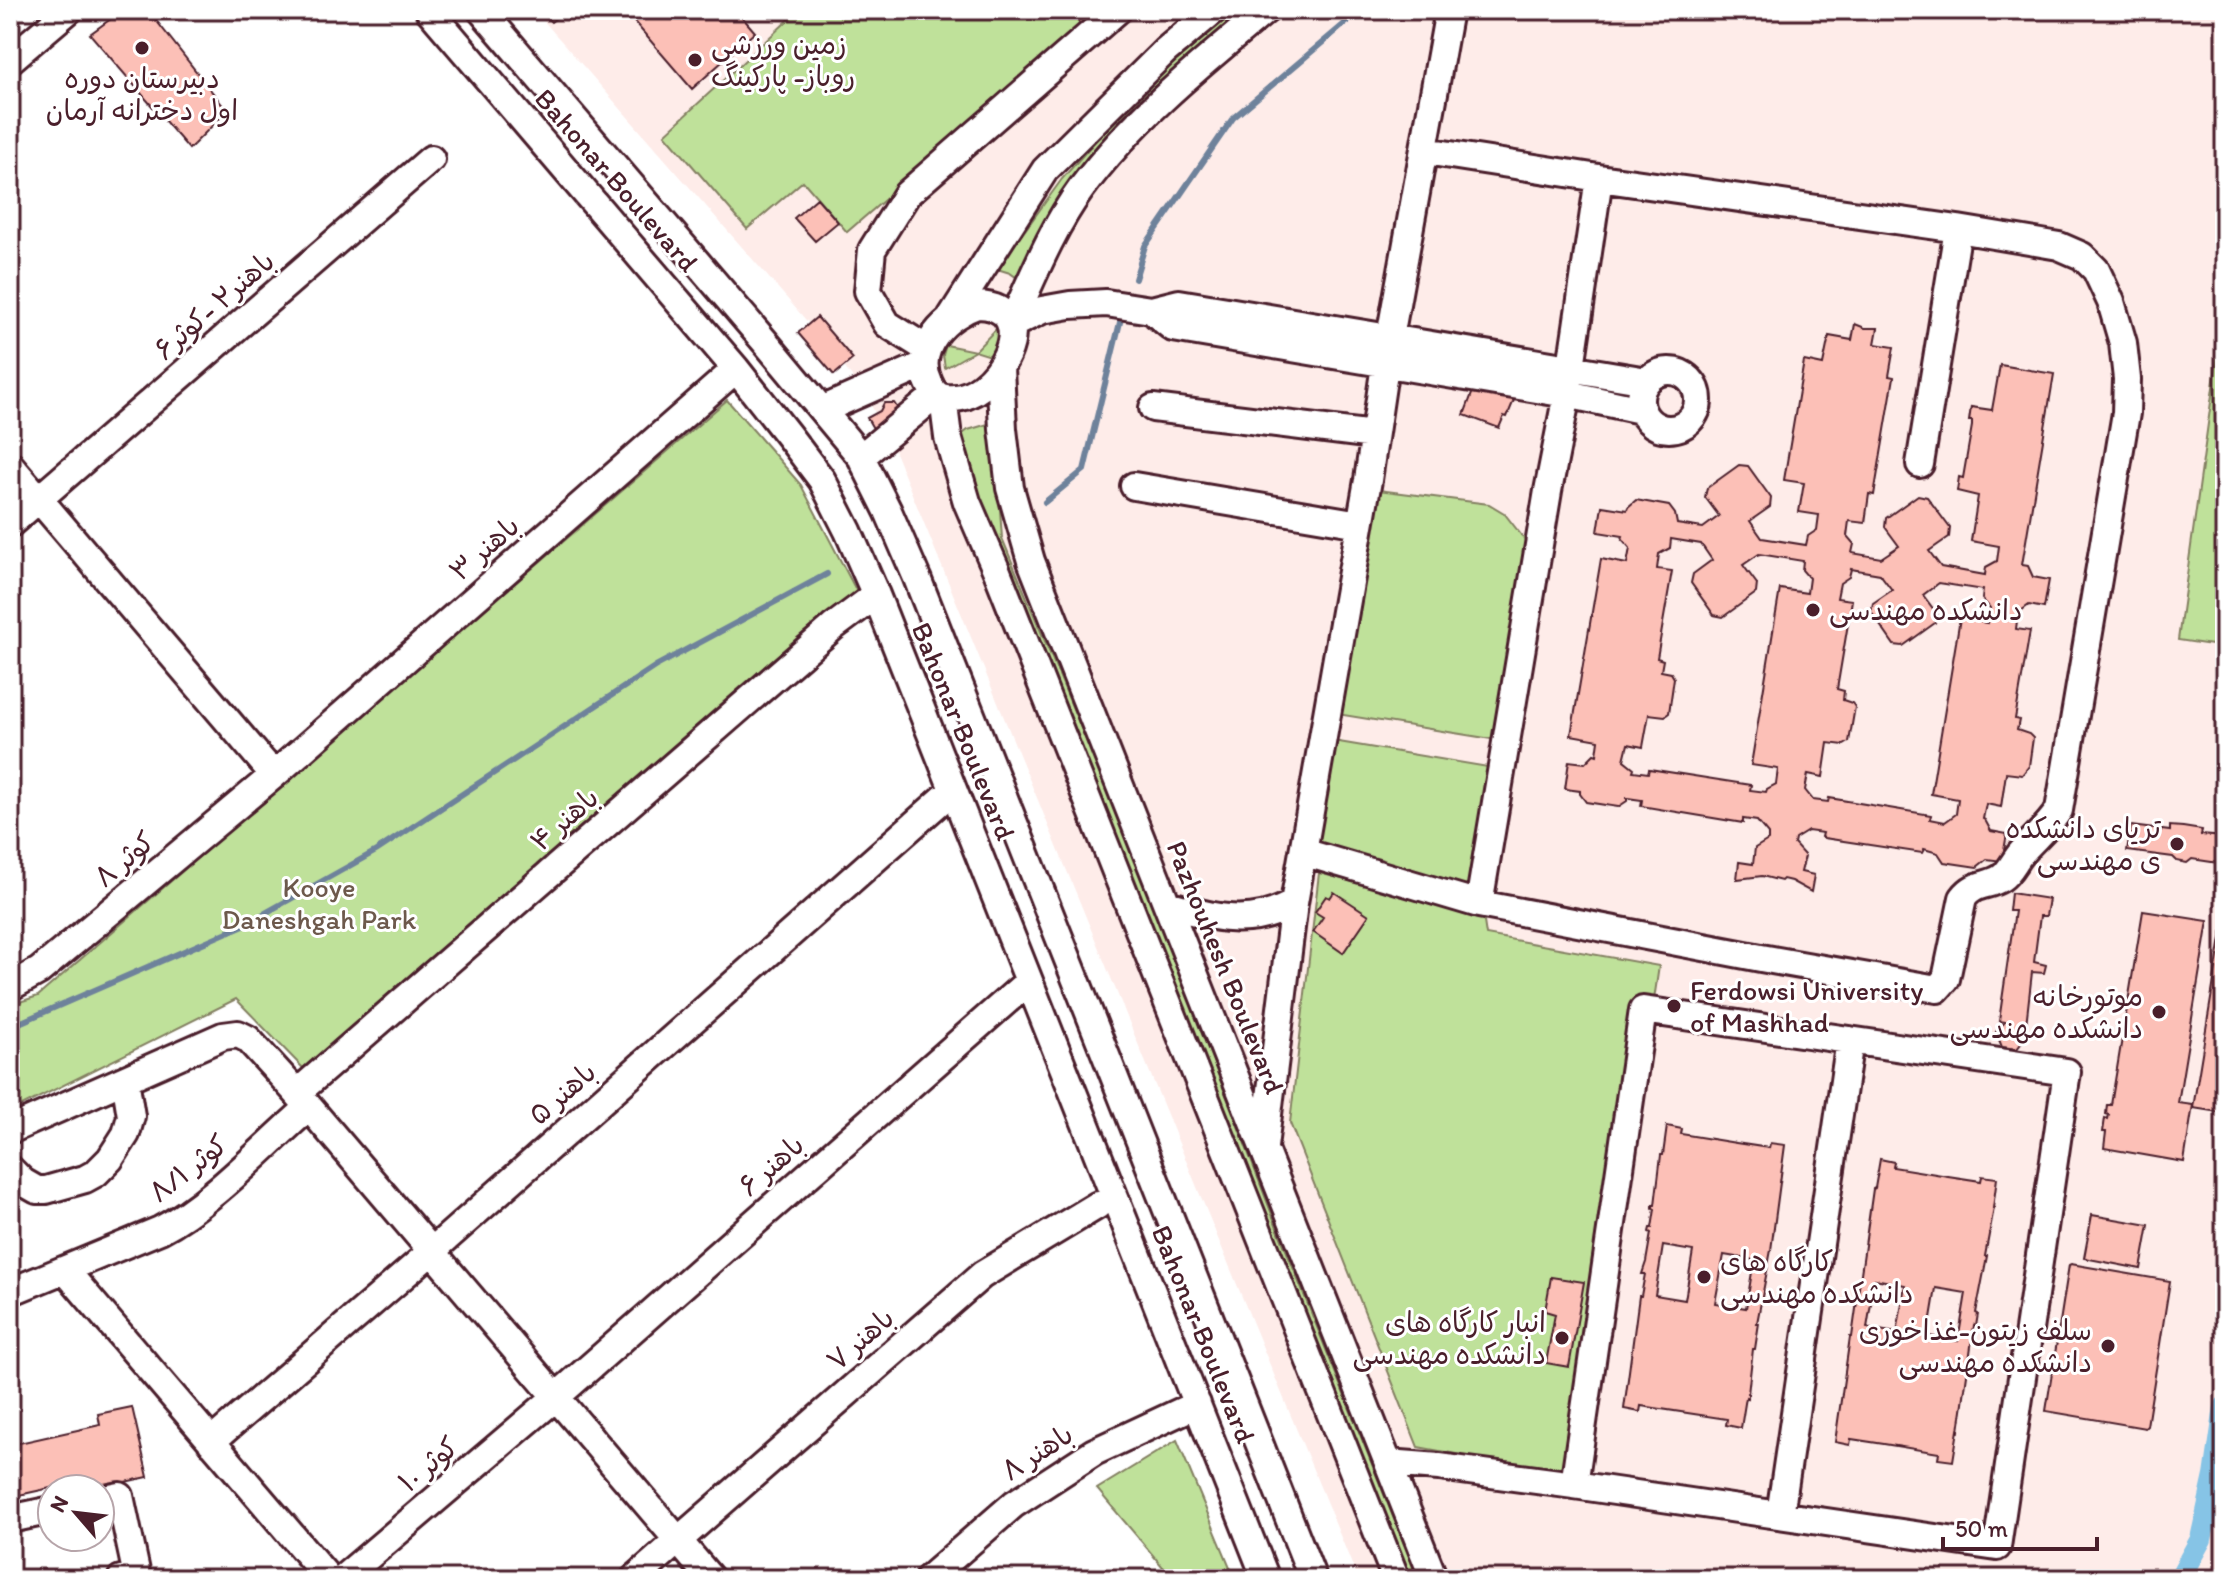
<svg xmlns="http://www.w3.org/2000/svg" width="2235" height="1589" viewBox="0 0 2235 1589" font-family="Itim,'Playpen Sans Arabic',sans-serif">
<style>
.built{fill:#feece9}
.green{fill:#bfe19a;stroke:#848062;stroke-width:2}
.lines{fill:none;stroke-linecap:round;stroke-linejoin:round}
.stream{stroke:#6e829b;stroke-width:6}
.canal{stroke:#86c4e6;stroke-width:22}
.building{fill:#fcc0b7;stroke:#4a1f2b;stroke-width:2;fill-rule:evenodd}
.minor-casing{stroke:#4a1f2b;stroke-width:32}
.minor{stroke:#fff;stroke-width:26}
.poi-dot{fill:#4a1f2b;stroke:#fff;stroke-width:3}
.labels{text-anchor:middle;stroke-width:6;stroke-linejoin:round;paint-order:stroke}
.poi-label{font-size:28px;fill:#4a1f2b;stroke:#fff;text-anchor:start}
.street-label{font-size:28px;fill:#4a1f2b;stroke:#fff}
.park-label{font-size:28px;fill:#6d594c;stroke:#fff}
</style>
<rect width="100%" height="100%" fill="#fff"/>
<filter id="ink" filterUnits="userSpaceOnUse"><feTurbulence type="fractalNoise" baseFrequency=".0125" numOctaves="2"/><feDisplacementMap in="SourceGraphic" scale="16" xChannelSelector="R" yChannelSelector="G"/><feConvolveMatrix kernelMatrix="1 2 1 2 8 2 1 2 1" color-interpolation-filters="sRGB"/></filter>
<g filter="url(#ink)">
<!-- built -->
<path class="built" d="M534 10H2225V1579H1358L887 433 863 392 827 344Z"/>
<!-- green -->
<path class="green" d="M799 10H1105L847 232 803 181 747 229 665 134Z
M1236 10H1254L1155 95 1023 282 1010 273 997 269 1062 179 1133 98Z
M2225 301V647L2178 640Z
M998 327 1002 334 997 358 975 351 945 368 943 355 946 345 975 351Z
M727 400 801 485 857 592 803 633 303 1068 236 999 10 1112V1005L38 996Z
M988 424 994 425 1002 538 1133 853 1276 1225 1418 1579H1405L956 439 968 430Z
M1378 490 1489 504 1504 513 1532 549 1498 740 1337 714Z
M1333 741 1494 768 1472 894 1317 847Z
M1319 873 1483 915 1486 935 1659 966 1654 1000 1638 998 1570 1475 1418 1447 1290 1123Z
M1177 1440 1235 1579H1173L1097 1489Z"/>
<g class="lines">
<!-- stream -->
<path class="stream" d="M1135 279 1145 246 1233 118 1361 10
M1045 502 1084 470 1122 314
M10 1027 246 924 376 851 656 666 827 574"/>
<!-- canal -->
<path class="canal" d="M2179 1579 2201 1539 2215 1476 2225 1407"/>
</g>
<!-- building -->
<path class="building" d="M123 10H148L227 111 189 149 90 34Z
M540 10H566L551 22Z
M624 10H736L755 32 692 89Z
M1077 10 1097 11 1106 10 1084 29 1077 20 1082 16Z
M817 198 838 222 815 241 794 218Z
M817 317 853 359 834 375 798 333Z
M1855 324 1865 328H1878L1875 344 1894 347 1889 376 1894 377 1874 495 1869 494 1865 523 1849 521 1847 536 1854 544 1852 553 1881 558 1899 546 1885 527 1886 518 1918 495 1927 497 1950 528 1949 537 1929 551 1941 567 1985 575 1986 567 1997 561 1999 546 1971 541 1978 496 1957 491 1959 477 1963 478 1972 426V421H1969L1971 407 1992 410 2000 365 2054 374 2022 565 2028 566 2033 577 2049 580 2044 608 2029 605 2018 613 2016 629 2030 631 2015 719 2019 720 2017 730 2029 734 2033 738 2029 766 2022 775 2006 773 2001 807 1986 804 1983 819 1985 820 1991 831 2007 834 2002 861 1987 859 1977 867 1944 862 1938 853 1924 849 1922 853 1824 838 1822 837 1823 833 1808 831 1795 839 1794 844 1805 856 1801 872 1814 875 1811 892 1791 881 1783 879 1781 881 1762 876 1737 879 1739 862 1753 864 1755 848 1768 840V834L1757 821 1743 819V823L1641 806 1642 800 1627 798V801L1618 807 1586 802 1580 794V791L1565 789 1569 761 1585 763 1594 754 1597 755 1599 740 1571 735 1601 559 1627 564 1630 548 1622 539 1623 536 1598 532 1602 506 1627 510 1628 507 1636 500 1669 506 1675 514 1677 524 1703 528 1719 516 1705 497 1707 488 1739 465 1748 466 1771 498 1770 507 1750 521 1762 538 1806 545 1808 536 1817 530 1819 515 1799 512 1804 483 1784 480 1804 361 1823 365 1829 336 1852 340ZM1671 539 1701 544 1712 560 1693 574 1691 583 1714 615 1723 617 1756 593 1757 584 1743 565 1759 554 1803 561 1802 570 1809 578 1807 593 1780 589 1751 765 1778 769 1776 784 1767 789 1766 792 1750 790 1751 785 1649 769 1648 773 1633 771 1634 768 1624 760 1628 744 1643 747 1649 714 1665 716 1669 713 1674 678 1671 673 1661 671 1663 660 1657 658 1672 571 1657 569 1659 554 1670 548ZM1851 569 1880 574 1892 590 1873 603 1871 612 1894 645 1903 646 1935 623 1937 614 1923 595 1939 583 1983 590 1982 599 1990 608 1987 623 1960 618 1931 794 1958 799 1956 814 1945 822 1930 819 1931 815 1829 798 1828 802 1813 800 1805 790 1808 774 1823 777 1828 743 1844 745 1849 742 1855 707 1852 703 1843 700 1844 691 1837 689 1852 600 1837 598 1840 583 1849 577Z
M1475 386 1514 400 1507 417 1504 416 1499 428 1464 415Z
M884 403H894L900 412 875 432 867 418 880 411Z
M2131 826 2170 831V826L2183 827 2202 830 2201 835 2225 837V864L2192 859 2187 863 2177 861 2173 857 2127 851Z
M1334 892 1369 915 1343 953 1313 932 1323 917 1315 912 1326 896 1330 898Z
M2011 893 2049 899 2046 916H2040L2034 962 2046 965 2044 973 2032 972 2026 1025 2022 1027 2026 1037 2017 1049 2002 1047 1996 1032 2005 1022 1999 1021 2015 911H2009Z
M2143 911 2208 921 2178 1103 2193 1105 2184 1162 2104 1148 2106 1132H2103L2105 1118 2108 1119 2109 1115 2106 1114 2107 1105H2111Z
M2224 920H2225V1113L2193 1108Z
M1667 1126 1682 1129 1681 1134 1736 1143 1769 1148 1770 1143 1785 1145 1771 1250 1757 1323H1759L1755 1349H1753L1748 1394V1398L1746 1397 1741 1428 1726 1425 1727 1419 1641 1406 1640 1412 1624 1409 1639 1296H1641L1645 1274H1642L1646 1262 1651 1233 1649 1232 1650 1228H1652L1655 1209 1653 1208V1205H1655L1661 1155H1663ZM1663 1246 1693 1251 1685 1300 1655 1295ZM1724 1255 1754 1260 1746 1308 1715 1303Z
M1880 1159 1894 1162 1893 1167 1948 1176 1981 1181 1982 1176 1997 1178 1993 1208H1994L1985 1256H1987L1976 1313 1978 1314 1976 1326 1974 1325 1959 1431 1958 1430 1953 1461 1938 1459 1939 1453 1884 1444 1851 1439 1850 1445 1835 1442 1850 1337H1852L1873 1189 1875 1188ZM1875 1279 1905 1285 1897 1333 1867 1328ZM1936 1288 1966 1293 1958 1341 1928 1336Z
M2092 1215 2149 1225 2141 1269 2084 1258Z
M2071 1264 2170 1281 2147 1426 2145 1428 2046 1411 2069 1265Z
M1551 1277 1584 1282 1569 1367 1546 1363 1555 1314 1545 1311Z
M132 1407 148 1477 92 1489H89L87 1480 10 1497V1445L100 1425 98 1414Z"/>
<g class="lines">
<!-- minor casing -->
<g class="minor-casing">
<path id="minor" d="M429 10 736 369 788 435 822 480 848 531 876 595 1266 1579
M481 10 767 344 861 457 888 511 917 578 1313 1579
M10 60 69 10
M977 305C1048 306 996 405 946 398 937 397 933 392 929 383 912 348 947 315 977 305Z
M1151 310 1173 328 1567 394 1641 410
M951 317 1045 170 1165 51 1214 10
M1011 325 1042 310 1070 305 1106 303 1151 310 1179 303 1647 381
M1011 325C1032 279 1051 230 1081 189 1133 119 1200 65 1266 10
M927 349 887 324 868 291 872 250 907 194 1118 10
M1000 368 1003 429 1010 488 1031 561 1434 1579
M1640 400a29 29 0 1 1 58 0a29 29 0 1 1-58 0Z
M943 398 948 437 967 502 998 574 1396 1579
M1153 408 1374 435
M822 410 924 365
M861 457 936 395
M1920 464 1958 229
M10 465 274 775
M1134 486 1360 524
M10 524 431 159
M1303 852 1479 904 1761 958 1937 989 1946 979 1963 898C1975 882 1987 887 2001 878 2010 872 2014 861 2021 853 2034 838 2048 827 2059 810L2126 413 2127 379 2123 343 2111 302 2096 270 2082 256 2059 246 1958 229 1599 178 1425 151
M1167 904C1212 917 1250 929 1294 903
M1479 904 1548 491 1567 394 1599 178
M10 987 39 971 274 775 736 369
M297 1093 833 627 876 595
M10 1130 223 1036 238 1034 248 1039 297 1093 711 1579
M1264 1147 1294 903 1368 480 1385 365 1449 10
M10 1169 23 1182 37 1190H46L85 1179 96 1173 110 1159 126 1134 131 1116 125 1079
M65 1270 329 1579
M10 1292 160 1230C212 1203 263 1147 308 1108
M211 1442 432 1251 953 790
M1388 1463 1439 1467 1574 1485 1997 1547 2067 1072 1643 1010 1574 1485
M100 1500 120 1496 137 1576 121 1579
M1780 1515 1850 1040
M10 1519 52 1510
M342 1579 556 1397 1029 981
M634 1579 982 1275 1098 1205
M928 1579 1014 1504 1094 1452 1197 1404"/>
</g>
<!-- minor -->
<use href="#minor" class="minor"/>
</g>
</g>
<!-- markers -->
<g class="poi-dot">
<circle cx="142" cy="48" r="8"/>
<circle cx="695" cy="60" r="8"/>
<circle cx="1813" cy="610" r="8"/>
<circle cx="2177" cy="844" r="8"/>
<circle cx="1674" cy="1006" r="8"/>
<circle cx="2159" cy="1012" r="8"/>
<circle cx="1704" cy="1277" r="8"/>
<circle cx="1562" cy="1338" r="8"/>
<circle cx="2108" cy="1346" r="8"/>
</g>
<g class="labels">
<!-- poi labels -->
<g class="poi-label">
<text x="711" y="54">زمین ورزشی<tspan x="711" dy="32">روباز- پارکینگ</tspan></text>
<text x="142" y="88" text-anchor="middle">دبیرستان دوره<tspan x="142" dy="32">اول دخترانه آرمان</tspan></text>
<text x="1829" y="620">دانشکده مهندسی</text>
<text x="2161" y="838" text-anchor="end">تریای دانشکده<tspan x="2161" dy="32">ی مهندسی</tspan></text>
<text x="1690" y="1000">Ferdowsi University<tspan x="1690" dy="32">of Mashhad</tspan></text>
<text x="2143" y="1006" text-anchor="end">موتورخانه<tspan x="2143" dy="32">دانشکده مهندسی</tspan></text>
<text x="1720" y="1271">کارگاه های<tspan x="1720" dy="32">دانشکده مهندسی</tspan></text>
<text x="1546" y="1332" text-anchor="end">انبار کارگاه های<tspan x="1546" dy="32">دانشکده مهندسی</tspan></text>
<text x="2092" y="1340" text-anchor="end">سلف زیتون-غذاخوری<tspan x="2092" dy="32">دانشکده مهندسی</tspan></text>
</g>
<!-- street labels -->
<g class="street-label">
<text transform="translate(617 180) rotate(49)" y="10">Bahonar Boulevard</text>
<text transform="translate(214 305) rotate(-41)" y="10">باهنر۲ -کوثر۶</text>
<text transform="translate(484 548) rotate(-41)" y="10">باهنر ۳</text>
<text transform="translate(964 731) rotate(68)" y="10">Bahonar Boulevard</text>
<text transform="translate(564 819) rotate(-41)" y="10">باهنر ۴</text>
<text transform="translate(124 859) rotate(-40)" y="10">کوثر ۸</text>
<text transform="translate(1226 967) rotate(68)" y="10">Pazhouhesh Boulevard</text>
<text transform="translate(562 1093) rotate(-41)" y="10">باهنر ۵</text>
<text transform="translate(771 1165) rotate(-41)" y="10">باهنر ۶</text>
<text transform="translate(188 1168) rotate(-38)" y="10">کوثر ۸/۱</text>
<text transform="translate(1204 1334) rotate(68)" y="10">Bahonar Boulevard</text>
<text transform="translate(860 1339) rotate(-41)" y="10">باهنر ۷</text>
<text transform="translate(1037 1452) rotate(-33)" y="10">باهنر ۸</text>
<text transform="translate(428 1464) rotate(-40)" y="10">کوثر ۱۰</text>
</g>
<!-- park labels -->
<g class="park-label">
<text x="319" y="897">Kooye<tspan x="319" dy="32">Daneshgah Park</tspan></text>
</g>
</g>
<!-- margin -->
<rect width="2235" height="1589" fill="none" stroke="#fff" stroke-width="40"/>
<rect x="20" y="20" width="2195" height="1549" fill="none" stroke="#4a1f2b" stroke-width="3" filter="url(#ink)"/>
<!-- north arrow -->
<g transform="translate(76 1513) rotate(298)"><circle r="38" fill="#ffffff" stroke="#b7a5aa" stroke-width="2"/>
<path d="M0-6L14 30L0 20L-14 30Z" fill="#4a1f2b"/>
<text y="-12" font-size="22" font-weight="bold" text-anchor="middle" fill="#4a1f2b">N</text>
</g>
<!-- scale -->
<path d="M1943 1537v12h154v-12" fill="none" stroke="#4a1f2b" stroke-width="4"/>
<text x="1955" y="1537" font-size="24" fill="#4a1f2b" stroke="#ffffff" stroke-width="6" paint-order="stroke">50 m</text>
</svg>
